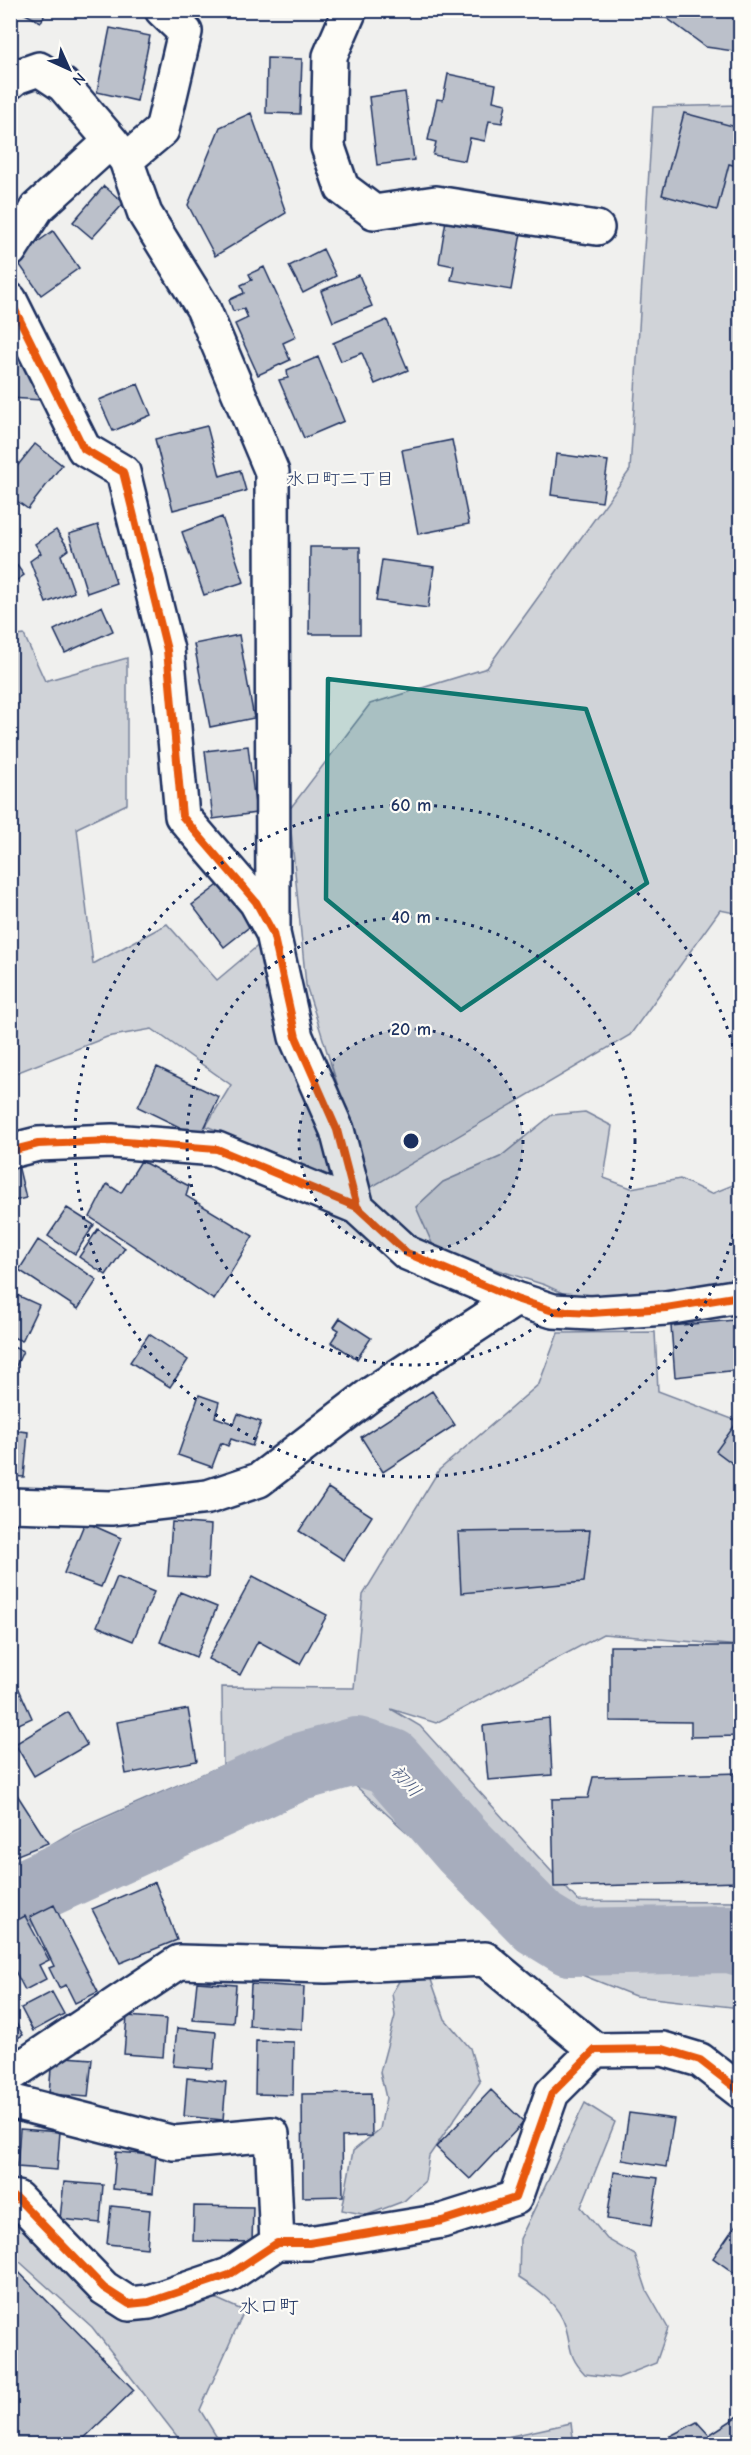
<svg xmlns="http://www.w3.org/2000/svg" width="751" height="2455" viewBox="0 0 751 2455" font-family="'Comic Neue','Klee One',sans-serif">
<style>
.green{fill:#d0d3d8;stroke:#76819b;stroke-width:1.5}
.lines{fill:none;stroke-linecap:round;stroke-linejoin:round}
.river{stroke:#a7adbd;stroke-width:68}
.building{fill:#bbc0ca;stroke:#1b2f5e;stroke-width:1.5}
.minor-casing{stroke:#1b2f5e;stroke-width:38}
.minor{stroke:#fdfcf7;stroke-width:33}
.cycleway-casing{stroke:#fdfcf7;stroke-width:11}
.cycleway{stroke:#e8590c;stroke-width:8}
.marked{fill:#0f766e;fill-opacity:0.2;stroke:#0f766e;stroke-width:4.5;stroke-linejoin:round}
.ring{fill:none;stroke:#1b2f5e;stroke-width:3;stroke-dasharray:3 6}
.labels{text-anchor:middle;stroke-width:4.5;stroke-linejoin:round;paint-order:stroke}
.neighbourhood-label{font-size:18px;fill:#1b2f5e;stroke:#fdfcf7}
.water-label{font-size:18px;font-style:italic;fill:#4c5b7f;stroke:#fdfcf7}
.quarter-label{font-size:20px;fill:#1b2f5e;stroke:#fdfcf7}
.centre{fill:#1b2f5e;stroke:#fdfcf7;stroke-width:3}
.ring-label{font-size:18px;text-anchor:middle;font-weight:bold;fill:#1b2f5e;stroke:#fdfcf7;stroke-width:4.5;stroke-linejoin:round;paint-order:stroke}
</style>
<rect width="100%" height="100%" fill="#f0f0ee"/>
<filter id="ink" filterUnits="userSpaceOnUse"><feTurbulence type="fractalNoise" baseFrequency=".0167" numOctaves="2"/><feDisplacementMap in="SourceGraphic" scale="12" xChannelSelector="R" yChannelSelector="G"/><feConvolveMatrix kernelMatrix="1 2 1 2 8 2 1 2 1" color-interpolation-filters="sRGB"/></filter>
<g filter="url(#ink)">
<!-- green -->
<path class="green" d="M740 105V914L720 910 630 1035 370 1188 306 985 289 810 370 704 487 668 630 470 653 107Z
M24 635 45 681 127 658V804L77 828 93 964 167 924 217 980 273 933 351 1184 206 1126 231 1085 152 1029 107 1037 11 1075 10 637Z
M585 1112 612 1126 604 1178 631 1188 680 1179 711 1194 740 1182V1286L654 1291 589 1305 545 1285 435 1250 416 1207 443 1182 500 1157 552 1115Z
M655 1332 658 1391 740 1422V1646L603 1634 436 1723 391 1709 420 1726 578 1901 740 1902V2008L635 1996 534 1956 473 1892 349 1780 251 1814 108 1883 49 1901 11 1922 10 1869 74 1831 223 1765 222 1687 354 1688 363 1595 439 1470 539 1384 558 1333Z
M404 1973 430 1977 445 2019 470 2048 480 2082 429 2156 425 2181 404 2201 367 2215 342 2210 353 2151 380 2129 386 2098 380 2072 395 2016 392 1993Z
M585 2103 615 2122 581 2207 607 2239 635 2255 647 2291 668 2328 656 2363 618 2378 585 2374C568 2356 572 2350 566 2328 559 2304 538 2290 519 2278L520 2239Z
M11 2205 124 2302 208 2295 244 2311 200 2410 221 2444H183L92 2327 11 2254Z
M571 2423 574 2444H474Z"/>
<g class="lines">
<!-- river -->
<path class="river" d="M10 1900 296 1768 357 1751 390 1762 463 1846 539 1923 570 1942 730 1939 740 1942"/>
</g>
<!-- building -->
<path class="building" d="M17 10H47L41 22Z
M656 10H740V52L706 47Z
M110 28 150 36 137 101 97 92Z
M267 58 302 59 300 114 266 113Z
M448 74 496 84 493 101 506 104 502 123 489 121 485 141 470 138 465 161 433 155 436 142 428 140 437 99 443 100Z
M405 92 414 160 377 165 369 97Z
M251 113 286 213 215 256 188 205 220 127Z
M684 113 740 128V167L729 164 717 210 662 195Z
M104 186 124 203 92 238 73 222Z
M446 220 521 233 511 290 451 280 454 266 439 263Z
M53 231 79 268 41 295 15 258Z
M323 249 336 276 303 293 289 266Z
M264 267 296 337 283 343 290 360 258 375 235 324 248 318 244 309 233 311 229 300 244 293 241 285 252 280 249 274Z
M359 275 372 306 333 322 321 291Z
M387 320 408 370 375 384 362 353 341 361 333 343Z
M10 333 41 400 10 398Z
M318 357 344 421 304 438 279 380 288 378 287 370Z
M138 384 151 415 113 431 99 400Z
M207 426 220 476 240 470 246 491 173 510 155 439Z
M452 440 469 524 418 534 402 450Z
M35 444 62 465 28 509 10 496V475Z
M556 454 608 461 602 502 551 495Z
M222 517 244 582 204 595 182 532Z
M98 525 116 583 87 593 69 534Z
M56 530 69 549 61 555 74 592 46 603 30 561 41 553 35 544Z
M310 547H360V634H309Z
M10 556 24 575 10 585Z
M382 560 434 567 428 608 376 601Z
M102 606 113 631 65 653 54 630Z
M239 635 254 718 210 727 194 644Z
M248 746 256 813 213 819 205 751Z
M221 883 253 924 224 947 192 905Z
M157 1067 219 1097 200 1137 138 1107Z
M141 1161 189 1186 186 1196 253 1236 214 1300 90 1217 107 1184 121 1193Z
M18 1165 26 1198 10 1202V1167Z
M67 1208 94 1225 75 1254 48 1236Z
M98 1229 125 1248 106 1275 79 1257Z
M38 1240 97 1280 78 1309 19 1270Z
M10 1292 39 1305 22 1341 10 1336Z
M340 1318 371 1338 357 1359 331 1342 339 1330 334 1327Z
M734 1320 738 1370 675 1377 671 1326Z
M149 1334 188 1360 170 1387 130 1362Z
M10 1346 23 1351 10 1379Z
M432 1391 455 1425 383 1472 361 1437Z
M199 1395 219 1402 215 1417 234 1424 238 1414 261 1422 252 1446 231 1439 228 1446 221 1443 212 1467 178 1455Z
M740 1418V1469L716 1451Z
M10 1430 28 1432 24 1477 10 1476Z
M328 1488 372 1516 344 1560 299 1531Z
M85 1522 121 1538 101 1587 64 1573Z
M172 1522 211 1525 208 1578 168 1576Z
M10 1523 16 1524 10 1574Z
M590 1530 584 1582 461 1593 458 1532Z
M253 1576 327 1615 300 1664 258 1641 240 1675 208 1659Z
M117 1577 154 1592 133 1641 97 1626Z
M180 1592 217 1607 196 1657 160 1642Z
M610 1646H740V1736L691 1737V1722L610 1721Z
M10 1669 32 1718 10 1728Z
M188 1709 197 1761 126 1774 117 1722Z
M68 1712 87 1745 34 1776 15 1744Z
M549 1718 552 1775 488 1780 483 1726Z
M740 1773V1882L554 1887 552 1799 588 1798 593 1777Z
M16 1793 48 1843 10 1858V1795Z
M155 1882 177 1940 120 1963 92 1909Z
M54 1905 98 1992 75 2003 66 1985 59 1988 49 1968 54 1966 30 1917Z
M25 1916 49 1960 39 1965 46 1979 25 1990 15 1971 10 1974V1924Z
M197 1982 236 1985 233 2023 193 2020Z
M251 1984 304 1987 302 2029 249 2026Z
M52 1992 64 2014 33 2031 21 2008Z
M10 2013 23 2035 10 2042Z
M127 2016 166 2019 163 2057 124 2054Z
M177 2028 216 2032 213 2069 173 2066Z
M256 2041 294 2042 293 2095 255 2094Z
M52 2056 92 2059 88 2097 49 2094Z
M187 2078 226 2082 223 2120 184 2116Z
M491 2090 524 2122 470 2179 436 2147Z
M371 2093 372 2136 342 2137 343 2196 303 2197 302 2094Z
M629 2113 674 2119 666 2167 622 2160Z
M20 2129 60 2132 57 2170 17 2167Z
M116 2152 156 2155 153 2193 113 2189Z
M614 2172 658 2178 651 2226 607 2219Z
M64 2182 103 2185 100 2223 60 2219Z
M111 2206 150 2210 147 2248 107 2244Z
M194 2206 253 2207 252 2242 193 2241Z
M740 2219V2277L713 2258Z
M10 2263 134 2390 78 2444H10Z
M740 2415V2444H655L697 2422 709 2435Z"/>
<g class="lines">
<!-- minor casing -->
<g class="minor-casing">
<path id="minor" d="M350 10 330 56 328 147 342 188 374 212 436 203 597 228
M10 82 16 77 39 69 63 85 111 141 37 208 10 250
M111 141 126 160 145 214 203 308 272 472 273 931
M126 160 162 130 185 32 162 10
M10 300 84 449 123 472 167 650 182 816 256 902 273 933 296 1037 337 1130 357 1207
M10 1151 38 1144 112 1141 217 1149 357 1207 407 1253 516 1299 553 1311 591 1313 666 1308 740 1296
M10 1505 111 1508 208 1497 259 1480 371 1394 516 1299
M10 2075 179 1962 326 1966 485 1959 595 2050
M10 2101 174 2143 272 2134 277 2243
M10 2197 17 2198 104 2288 129 2304 149 2302 229 2275 277 2243H309L442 2221 515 2198 552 2093 595 2050 663 2049 700 2060 740 2091"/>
</g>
<!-- minor -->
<use href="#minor" class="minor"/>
<!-- cycleway casing -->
<g class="cycleway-casing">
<path id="cycleway" d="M10 300 84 449 123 472 167 650 182 816 256 902 273 933 296 1037 337 1130 357 1207
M10 1151 38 1144 112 1141 217 1149 357 1207 407 1253 516 1299 553 1311 591 1313 666 1308 740 1296
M10 2197 17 2198 104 2288 129 2304 149 2302 229 2275 277 2243H309L442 2221 515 2198 552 2093 595 2050 663 2049 700 2060 740 2091"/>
</g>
<!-- cycleway -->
<use href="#cycleway" class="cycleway"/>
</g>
</g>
<!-- marked area -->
<path class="marked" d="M328 679 586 709 647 883 461 1010 326 899Z"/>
<!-- distance rings -->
<circle cx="411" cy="1141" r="112" fill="#1b2f5e" fill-opacity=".12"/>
<g class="ring">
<circle cx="411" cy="1141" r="112"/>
<circle cx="411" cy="1141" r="224"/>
<path d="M740 1208A336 336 0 1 1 740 1074"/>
</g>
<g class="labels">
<!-- neighbourhood labels -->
<g class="neighbourhood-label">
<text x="340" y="485">水口町二丁目</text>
</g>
<!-- water labels -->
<g class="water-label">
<text transform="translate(406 1781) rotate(48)" y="6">初川</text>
</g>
<!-- quarter labels -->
<g class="quarter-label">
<text x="269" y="2313">水口町</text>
</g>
</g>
<circle cx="411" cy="1141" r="9" class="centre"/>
<g class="ring-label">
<text x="411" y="811">60 m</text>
<text x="411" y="923">40 m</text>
<text x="411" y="1035">20 m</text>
</g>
<!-- margin -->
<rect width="751" height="2455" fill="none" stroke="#fdfcf7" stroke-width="36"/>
<rect x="18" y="18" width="715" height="2419" fill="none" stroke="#1b2f5e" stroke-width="2" filter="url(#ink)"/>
<!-- north arrow -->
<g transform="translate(69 69) rotate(135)" stroke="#fdfcf7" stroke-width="4.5" paint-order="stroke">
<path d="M0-4.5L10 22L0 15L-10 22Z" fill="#1b2f5e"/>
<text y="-9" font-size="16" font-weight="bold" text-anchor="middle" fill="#1b2f5e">N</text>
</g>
</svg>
